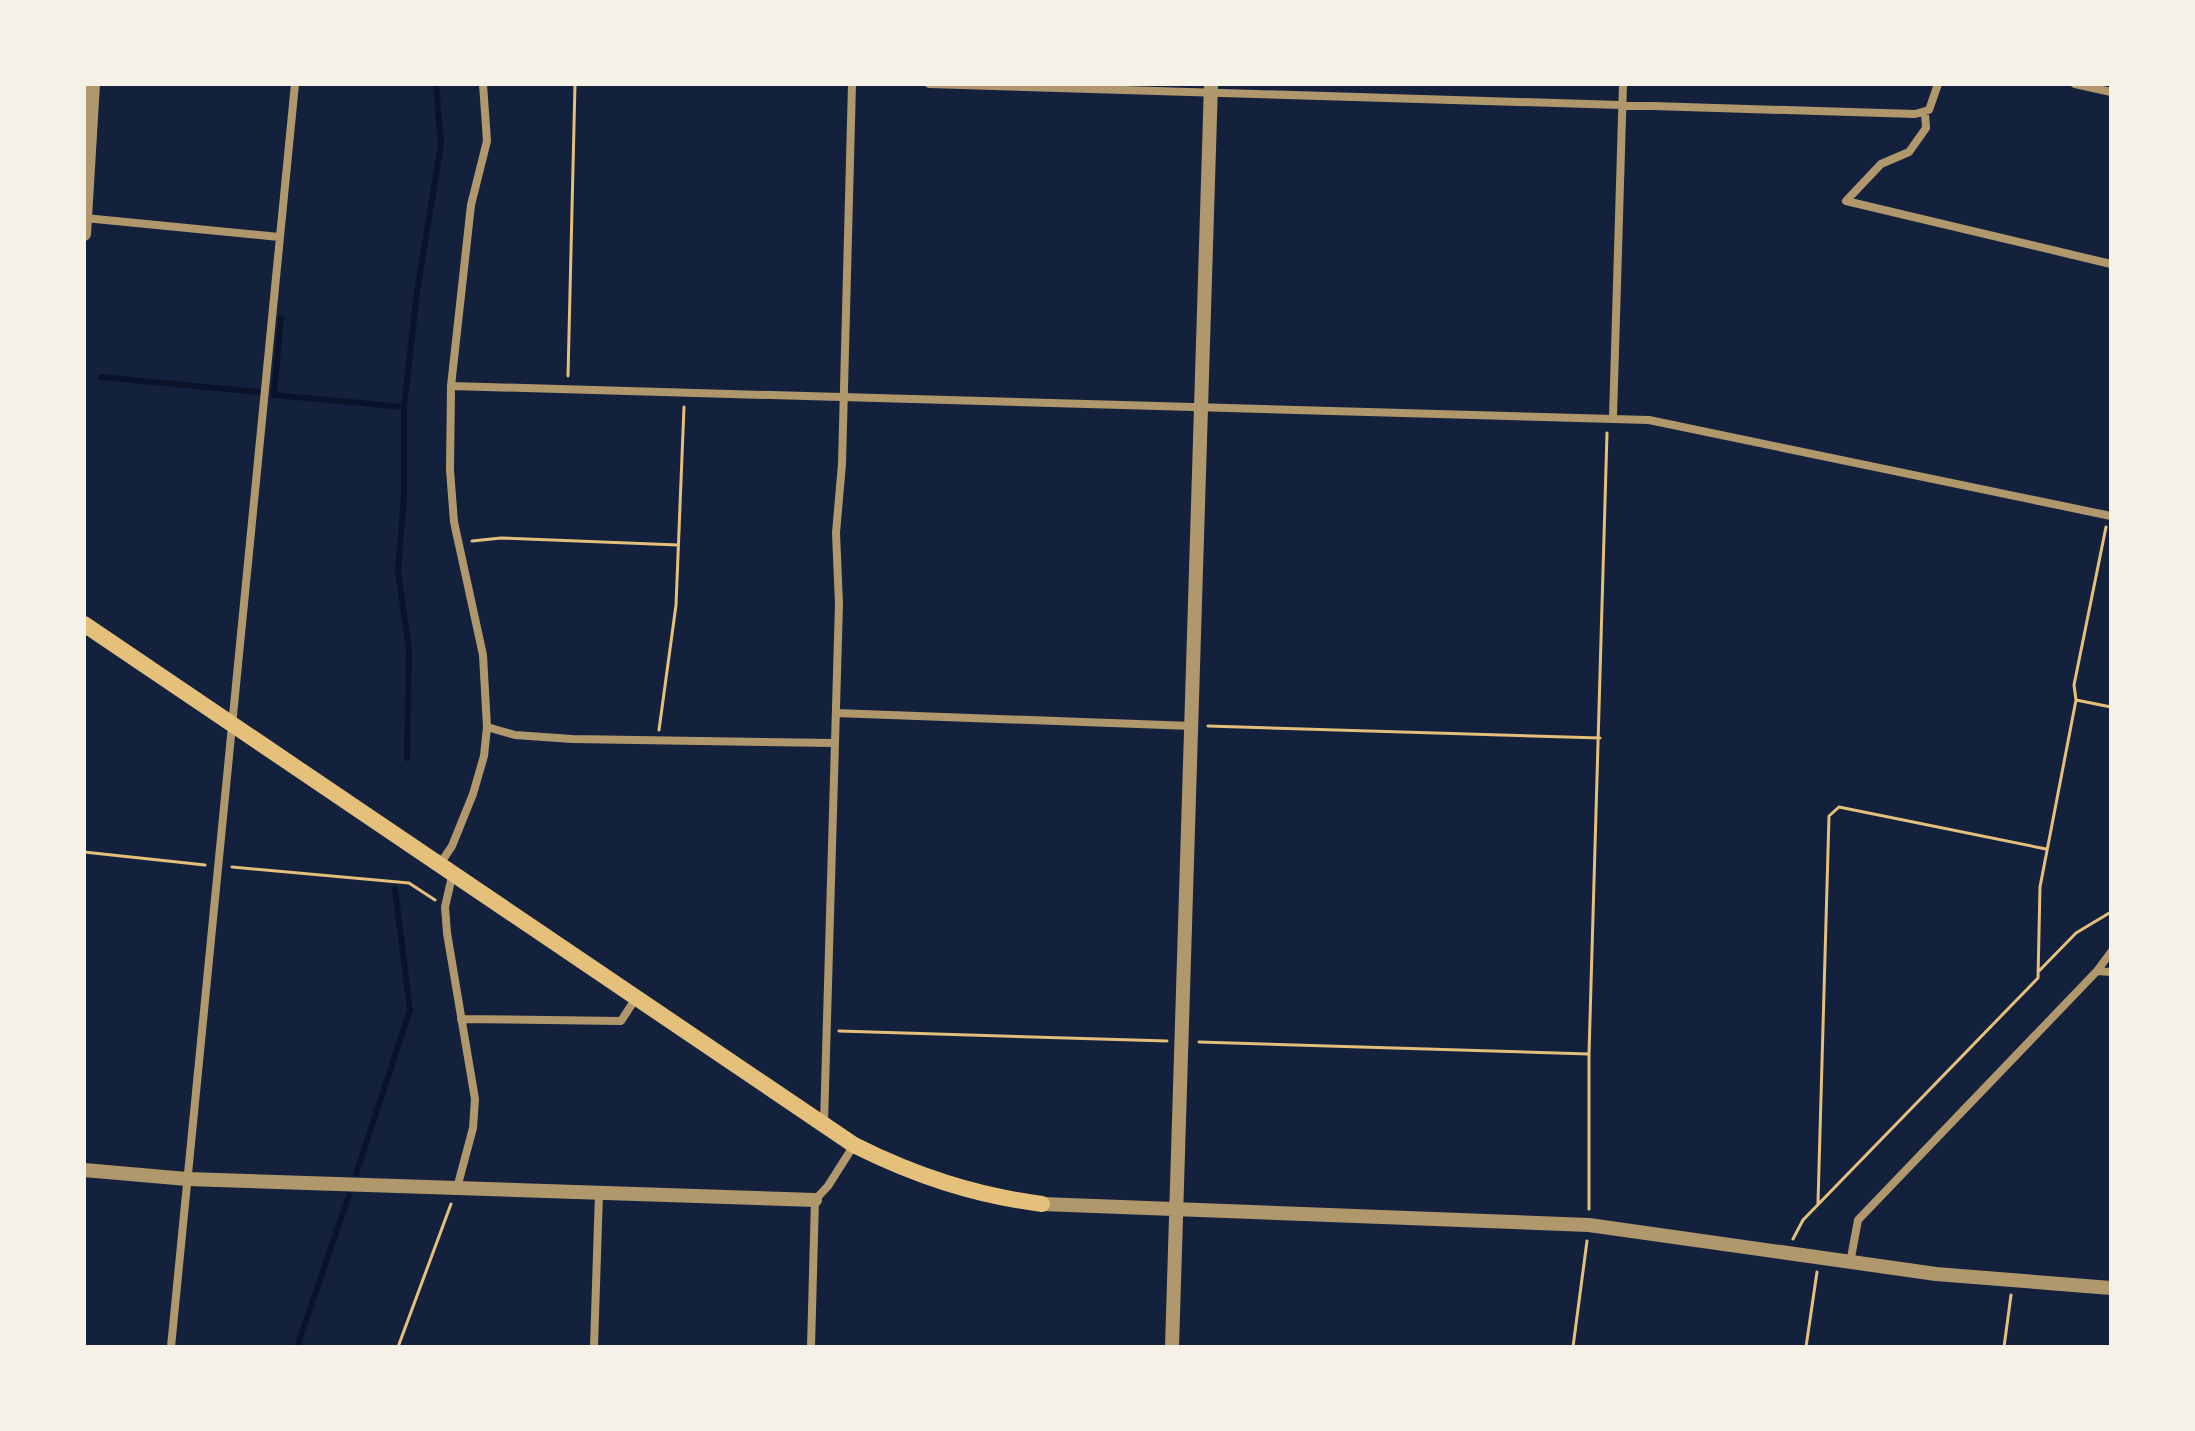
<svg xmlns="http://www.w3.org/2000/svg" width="2195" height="1431" viewBox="0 0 2195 1431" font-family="Lato,sans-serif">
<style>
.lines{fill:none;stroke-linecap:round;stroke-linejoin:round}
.stream{stroke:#0b132b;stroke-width:6}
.path{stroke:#e5c07b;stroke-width:3}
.minor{stroke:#b1986c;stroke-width:8}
.tertiary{stroke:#b1986c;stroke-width:14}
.secondary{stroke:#e5c07b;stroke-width:16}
</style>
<rect width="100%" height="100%" fill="#14213d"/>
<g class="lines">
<!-- stream -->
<path class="stream" d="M281 318 274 395 404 407
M101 377 258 392
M407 758 409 649 398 571 404 496V407L417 292 441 144 436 84
M356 1174 410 1010 395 889
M297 1347 349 1195"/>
<!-- path -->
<path class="path" d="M568 376 575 84
M472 541 501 538 678 545
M2076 700 2111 707
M1208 726 1600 738
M659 730 676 605 684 407
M84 852 205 865
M232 867 409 883 435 900
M2039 971 2076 933 2111 912
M839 1031 1167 1041
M1199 1042 1589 1054
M1818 1203 1829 816 1839 807 2046 849
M1589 1209V1054L1607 433
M1793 1239 1803 1220 2038 978 2040 887 2076 700 2074 685 2106 527
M398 1347 451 1204
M1573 1347 1587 1241
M1806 1347 1817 1272
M2004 1347 2011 1295"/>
<!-- minor -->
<path class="minor" d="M929 84 1915 114 1929 110 1938 84
M2075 84 2111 92
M1925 113 1926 128 1909 152 1881 164 1846 201 2111 264
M85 218 279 237
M451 386 1649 420 2111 516
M1613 417 1623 84
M836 713 1192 726
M487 727 515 735 572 739 835 743
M440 864 452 846 473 794 484 756 487 727 483 655 454 522 450 470 451 386 471 205 487 141 483 84
M453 872 445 907 447 933 475 1099 473 1128 457 1188
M2097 971 2111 952
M461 1019 621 1021 636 998
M824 1123 839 604 836 533 842 464 852 84
M1850 1263 1858 1220 2097 971 2111 972
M171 1347 295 84
M594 1347 599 1193
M811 1347 815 1200 828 1186 854 1145"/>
<!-- tertiary -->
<path class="tertiary" d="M84 234 93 84
M84 1170 187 1179 815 1200
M1042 1204 1589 1225 1936 1274 2111 1288
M1172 1347 1211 84"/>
<!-- secondary -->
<path class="secondary" d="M84 624 854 1145C916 1176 974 1195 1042 1204"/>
</g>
<!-- border -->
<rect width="2195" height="1431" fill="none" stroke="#f6f1e7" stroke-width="172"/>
</svg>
